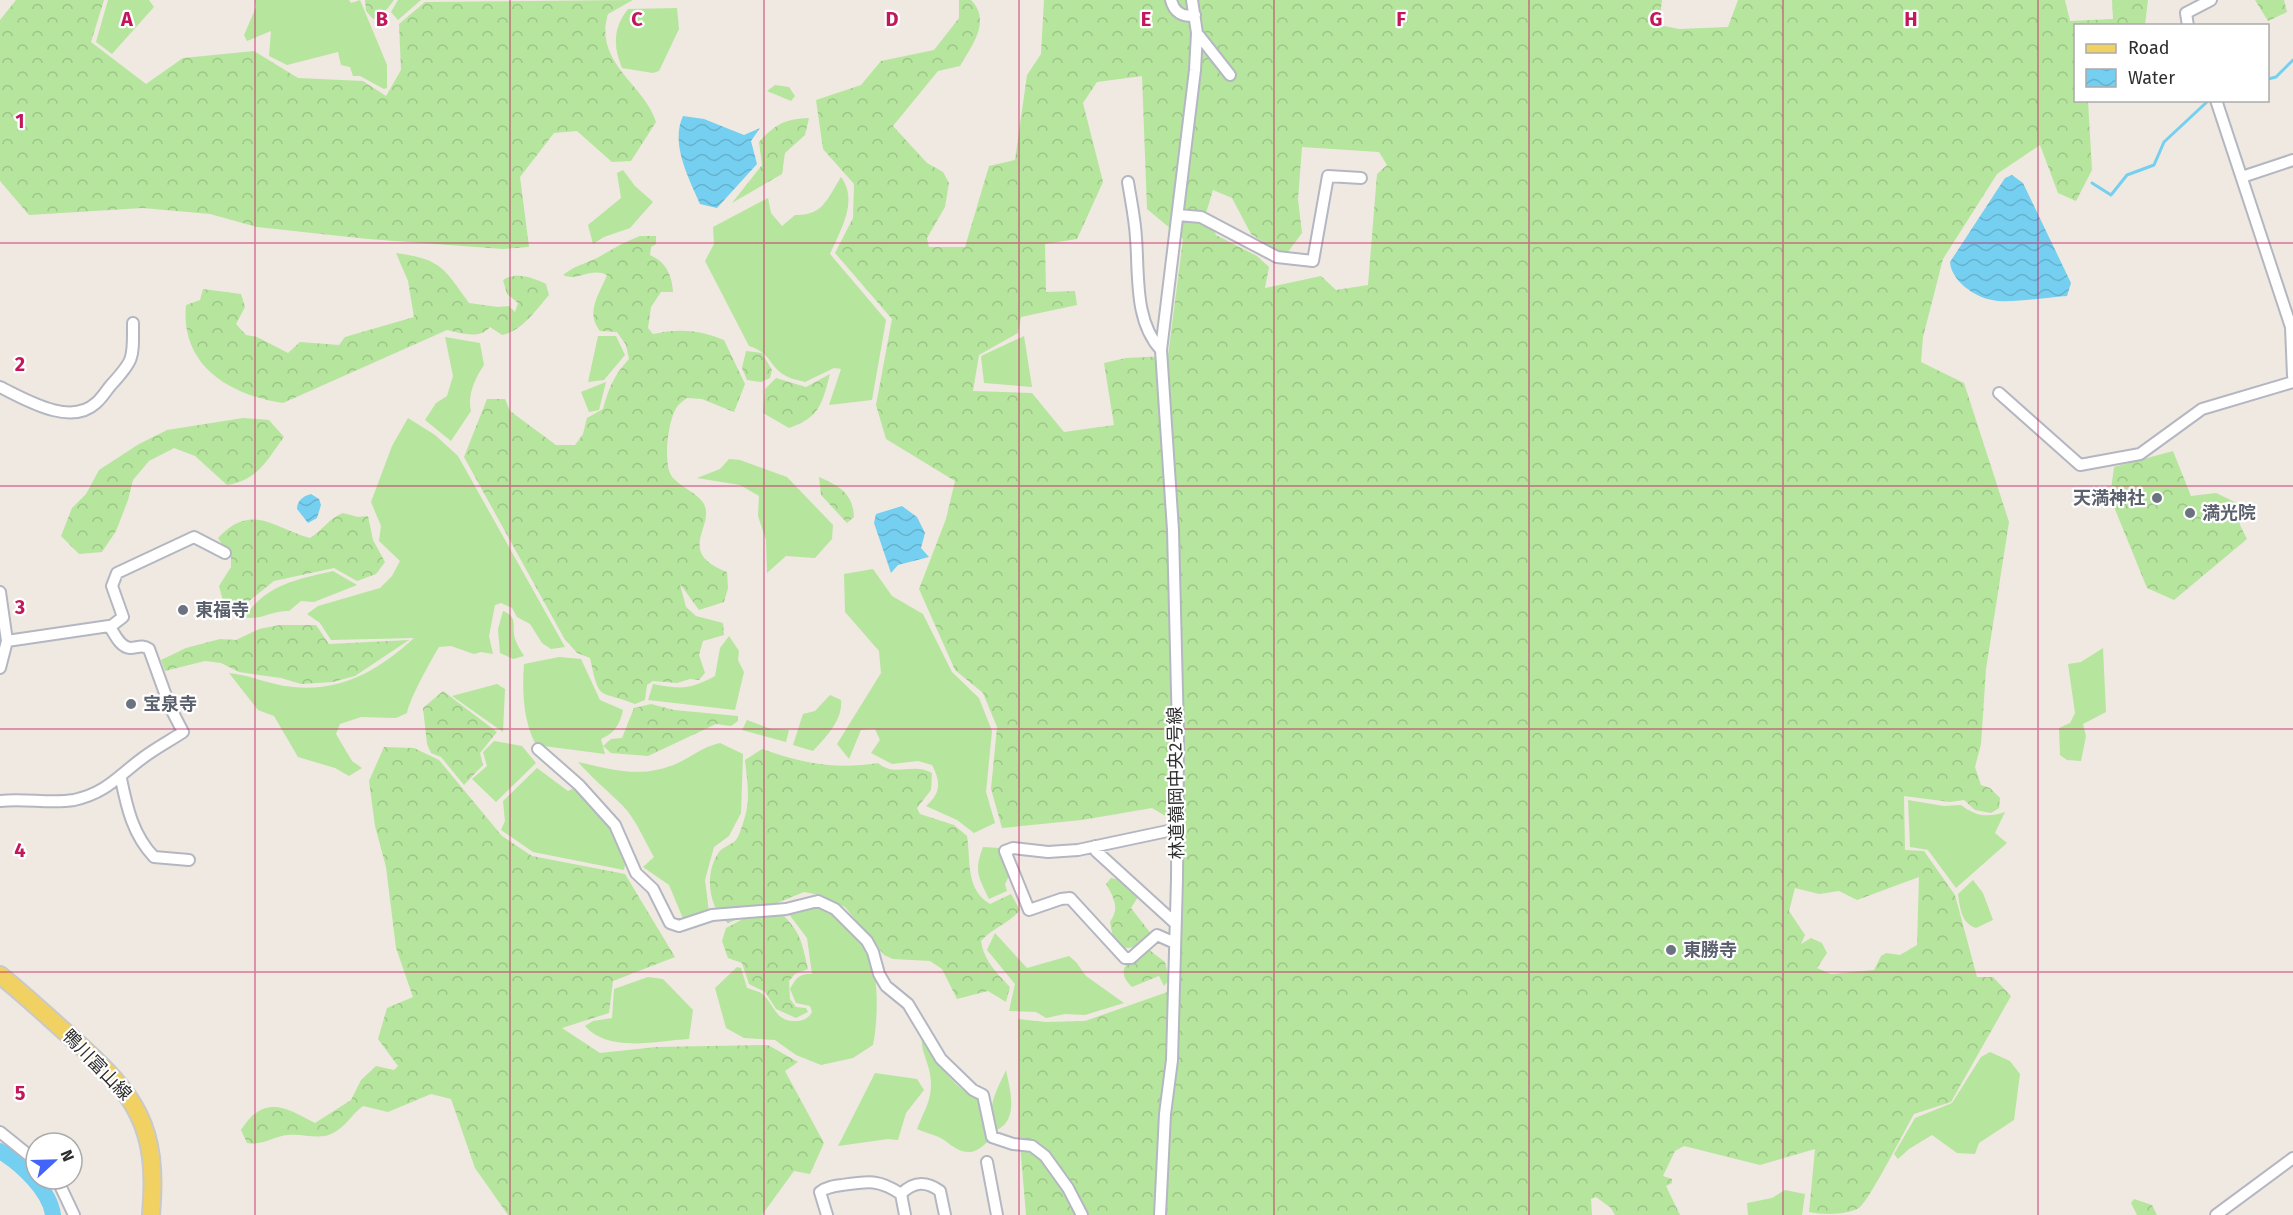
<svg xmlns="http://www.w3.org/2000/svg" width="2293" height="1215" viewBox="0 0 2293 1215" font-family="'Fira Sans','Noto Sans JP',sans-serif">
<style>
.grass{fill:#b6e59e}
.forest{fill:url(#forest-crowns);fill-rule:evenodd}
.water{fill:url(#water-waves)}
.lines{fill:none;stroke-linecap:round;stroke-linejoin:round}
.stream{stroke:#75cff0;stroke-width:3}
.river{stroke:#75cff0;stroke-width:16}
.minor-casing{stroke:#b4b7c1;stroke-width:14}
.primary-casing{stroke:#c9c9c9;stroke-width:20}
.minor{stroke:#fff;stroke-width:10}
.primary{stroke:#f2d163;stroke-width:16}
.grid{fill:none;stroke:#c2185b;stroke-width:1.5;stroke-opacity:0.55}
.worship-dot{fill:#6b7280;stroke:#fff;stroke-width:2}
.labels{text-anchor:middle;stroke-width:4.5;stroke-linejoin:round;paint-order:stroke}
.worship-label{font-size:18px;font-weight:bold;fill:#5b616d;stroke:#fff;text-anchor:start}
.street-label{font-size:18px;fill:#2e2e2e;stroke:#fff}
.grid-label{font-size:20px;text-anchor:middle;font-weight:bold;fill:#c2185b;stroke:#fff;stroke-width:4.5;stroke-linejoin:round;paint-order:stroke}
</style>
<defs>
<pattern id="forest-crowns" width="20" height="18" patternUnits="userSpaceOnUse" patternTransform="scale(1.5)"><rect width="20" height="18" fill="#b6e59e"/><path d="M2 6a3 3 0 1 1 6 0M12 15a3 3 0 1 1 6 0" fill="none" stroke="#9dc588"/></pattern>
<pattern id="water-waves" width="16" height="10" patternUnits="userSpaceOnUse" patternTransform="scale(1.5)"><rect width="16" height="10" fill="#75cff0"/><path d="M0 5q4-4 8 0t8 0" fill="none" stroke="#66b2ce"/></pattern>
</defs>
<rect width="100%" height="100%" fill="#efe9e1"/>
<!-- grass -->
<path class="grass" d="M108 0H149L154 7 112 54 96 42Z
M255 0H349L351 3 360 0 387 65V88L384 89 360 76H353L350 67 341 65 338 52 287 65 269 56 271 31 247 41 244 35 256 7Z
M398 0H421L398 20 391 12Z
M677 8 679 29 659 71 653 73 622 68C613 46 613 28 628 9Z
M775 85 789 87 795 96 791 101 767 91Z
M623 170 635 186 653 202 630 228 604 237 593 244 588 225 621 198 617 173Z
M841 177C859 201 840 231 830 254L886 320 872 400 829 405 841 369 834 368 805 382C799 380 791 379 786 376 768 366 773 354 749 346L705 261 714 244 713 227 768 198 771 213 782 226 795 215C823 216 827 199 841 177Z
M598 336H616L625 355 604 380 588 382Z
M1024 336 1032 387 984 383 981 356Z
M445 337 480 343 484 365C475 378 467 396 471 411L451 441 425 420 436 403 447 396 453 376Z
M606 382 599 410 589 412 581 392Z
M408 418 435 435 458 456 565 647 551 649 542 643 530 624 517 617 512 608 501 603 495 605 489 636 493 654 481 652 474 654 451 646 439 647C431 660 409 700 407 713L396 718 361 717 340 724 336 734 352 761 362 768 349 776 335 768 298 757 274 716 258 710 229 673C250 675 271 685 293 687 342 692 379 670 414 638L331 640 320 623 307 614 318 606 380 588 392 576 400 561 379 541 381 526 371 502 392 446Z
M729 459 740 460 787 477 833 525 832 539 815 558 786 556 767 573 766 540 758 516 759 496 740 485 697 478 720 469Z
M873 569 892 596 923 614 952 672 979 698 992 731 986 792 995 823 974 833 957 820 926 806C941 793 941 782 932 765L918 761 892 764 871 753 880 740 875 729 861 730 849 759 837 744 881 673 879 651 845 612 844 574Z
M333 571 357 585 314 602 301 601 289 611C272 610 261 621 244 617 268 584 295 580 333 571Z
M503 611C519 617 511 626 515 639 517 645 521 651 524 656L513 659 500 653 498 629Z
M729 636 739 651 738 660 744 672 735 710 648 700 653 684C681 689 689 690 715 676L720 648Z
M2103 648 2106 712 2083 724 2086 736 2081 761 2067 760 2060 755 2059 728 2070 723 2075 713 2068 664 2081 662Z
M559 657 581 659 600 700 623 710C620 724 615 733 601 739L605 754 536 745C523 721 522 690 524 664Z
M497 684 505 689 503 732 452 696Z
M830 695 841 700C843 720 826 737 813 751L793 745 803 714 815 711Z
M747 720 771 729 789 730 786 742 742 730Z
M494 741 522 746 536 763 496 802 472 779 487 766 483 752Z
M720 743 743 754 741 813 729 836 714 847 705 880 709 912 684 921 669 885 643 867 654 857C644 840 636 819 622 805 607 790 592 778 578 762 614 770 642 779 678 763 695 755 700 748 720 743Z
M537 768 568 791 574 788C590 805 631 845 624 870L533 852 501 830 505 821 503 801Z
M1908 800 1944 806 1961 805C1975 816 1988 818 2005 812L1995 833 2007 843 1956 888 1928 850 1910 847Z
M983 847 1000 848 1010 874 1005 884 1007 891 989 899C978 876 974 871 983 847Z
M1973 880 1983 893 1993 920 1976 928C1961 923 1960 908 1958 894Z
M816 905C831 911 858 933 866 947 880 971 878 1020 873 1045L853 1058 821 1065 796 1055 775 1040 744 1038 726 1028 715 988 737 967 741 968 747 988C751 989 757 991 761 993 774 1002 774 1022 796 1021 803 1021 809 1018 812 1012L810 1006 796 1003 790 989C796 978 799 973 812 974L807 938 788 913Z
M995 933 1027 968 1069 956 1076 962 1086 976 1124 1003 1085 1015 1065 1014 1046 1018 1036 1012 1009 1011 1015 984 987 950Z
M648 977 663 979 693 1010 689 1039C656 1041 609 1053 585 1026L593 1021 612 1018 614 989Z
M922 1037C935 1060 953 1088 978 1099L989 1140C972 1159 961 1153 944 1140 937 1135 926 1133 917 1129 925 1108 934 1098 930 1074 928 1061 920 1049 922 1037Z
M1990 1052 2010 1061 2020 1074 2014 1120 1979 1143 1975 1154 1957 1153 1932 1135 1909 1149 1898 1159 1894 1154 1915 1118 1952 1103 1981 1057Z
M1006 1070C1010 1090 1019 1119 997 1130 983 1112 998 1088 1006 1070Z
M875 1073 917 1079 924 1090 906 1113 898 1140 888 1139 838 1146Z
M1785 1190 1805 1194 1802 1215H1748L1747 1203 1772 1198Z"/>
<!-- forest -->
<path class="forest" d="M16 0H104L91 42 146 84 183 58 254 51 298 78 363 81 386 96 401 70 399 24 425 2 633 0 608 14C593 63 645 85 656 122L631 161 612 162 577 131 554 133 520 177 529 247 503 249 368 239 257 227 210 214 143 208 29 215 0 181V20Z
M365 0H394L383 14 373 19 366 11Z
M959 0H971C992 21 971 47 960 66L938 71 893 126 927 163 943 172 949 183 945 207 927 238 929 247H965L989 166 1015 160 1027 75 1041 54 1044 0H1662L1659 25 1679 29 1728 27 1738 0H2065L2070 21 2113 19 2112 0H2148L2145 25 2076 26V100L2088 101 2092 170 2076 201 2058 193 2040 145 1997 174 1943 259 1923 337 1921 362 1964 383 2009 522 1986 669 1981 744 1975 767 1981 785 1990 788 2000 798 1999 808 1991 813 1975 810 1964 800 1950 802 1904 796 1905 850 1924 851 1955 895 1977 977H1993L2011 996 1951 1102 1914 1114C1906 1128 1868 1203 1859 1208 1846 1215 1824 1215 1809 1212L1815 1149 1760 1165 1684 1146 1675 1151 1663 1176 1672 1179V1183L1666 1186 1680 1215H1615L1611 1208 1596 1197 1591 1199 1592 1215H1026L1019 1132 1018 1019 1045 1022 1085 1021 1176 989 1179 824 1152 808 1082 820 1002 828 991 789 997 727 983 693 955 670 919 589 946 519 955 481 886 439 876 405 892 319 835 253 853 218 854 184 823 149 816 100 861 85 881 61 934 50 959 18ZM1142 76 1147 209 1183 239 1168 356 1126 358 1104 363 1114 425 1064 432 1032 393 973 391 979 355 1018 333 1021 317 1077 305 1075 291 1046 292 1045 244 1077 239 1103 182 1083 103 1097 82ZM1302 147 1379 152 1387 165 1377 174 1368 285 1336 290 1321 276 1265 288 1269 267 1257 256 1216 235 1206 213 1213 190 1232 198 1251 234 1285 256 1302 233 1298 199ZM1919 877 1917 945 1900 955 1886 953 1881 956 1874 970 1831 974 1817 968 1827 953 1822 943 1811 938 1801 944 1805 935 1789 911 1795 888 1819 894 1839 891 1857 900Z
M2255 0H2284L2287 12 2268 21Z
M809 118 805 135 785 153 782 174 732 203 762 165 759 142C776 124 784 119 809 118Z
M640 236H656V244L651 247 650 255C666 262 672 275 673 292H661L651 307 648 328 653 334C678 328 701 330 724 340L745 384 734 412 702 399 687 398C684 400 679 404 677 407 668 419 662 467 673 478 681 487 699 494 704 504 715 527 675 552 727 572L728 588 724 602 699 610 680 584 686 607 696 616 723 623 724 635 703 641 699 655 705 673 699 680 690 679 677 683 653 681 647 685 645 700 635 704C597 689 600 703 590 658L577 653 564 638 464 457 487 399H505L510 411 556 445H575L583 434 587 418 603 409C609 388 614 375 629 359L626 345 617 332 600 331C585 312 599 295 607 275 589 267 579 282 563 275 574 266 584 264 597 258 611 250 624 242 640 236Z
M396 253C441 259 444 268 469 303L498 307 509 306 515 312 518 303 507 294 503 280C516 271 534 278 546 284L549 295C536 310 522 331 502 335L490 327C479 340 462 333 447 330L283 403C230 395 180 366 186 305L200 300 203 289 241 294 245 307 236 324 246 335 257 337 288 353 300 342 339 345 345 337 414 317 408 281Z
M746 351 762 353 772 370 770 378 761 382 747 380 742 368Z
M830 374C822 404 820 417 789 428L763 413 765 389 776 378 806 387Z
M243 418 269 420 284 437C267 460 258 480 227 485L195 456 174 448 149 461 133 480 128 500 116 531 102 552 79 554 61 536 72 508 86 494 99 470 139 444 167 430Z
M2173 451 2191 496 2216 493 2239 504 2240 525 2247 539 2174 600 2147 588 2110 497 2114 467Z
M819 477C839 486 853 493 854 517L847 523 821 495Z
M343 513 358 517 368 516 373 540 385 562 376 574 357 581 334 568 274 581 244 605 231 607 223 601 219 586 231 567V557L218 538C252 502 273 528 310 538 323 530 329 518 343 513Z
M280 625H316L329 644 409 640 355 676 333 682 301 684 281 678 239 672 221 663 205 661 165 671 161 660 186 648 220 639 236 640 259 629Z
M443 691 497 732 480 753 483 765 464 785 441 757 431 753 427 744 423 708Z
M651 704 674 710 738 716V721L731 726 716 724 648 756 611 753 603 746 611 739 622 738 634 708Z
M384 747 414 748 439 760 502 836 532 856 625 874 675 957 613 981 609 1013 562 1028 600 1053 656 1047 768 1045 798 1062 785 1071 824 1143 810 1174 794 1171 762 1215H508L475 1168 451 1099 431 1094 388 1112 363 1106C351 1115 345 1128 331 1134 318 1140 302 1133 288 1135 273 1136 263 1146 247 1143L241 1130C264 1094 285 1107 315 1123L351 1100 361 1080 376 1066 394 1070 398 1066 378 1039 387 1008 413 997 396 948 386 867 375 826 369 781Z
M762 749C802 763 835 770 878 763 896 778 912 762 932 773L931 790 917 808 920 814 954 825 967 836C971 860 965 889 990 904L1011 894 1020 910C1009 924 992 928 981 941 984 961 997 973 1010 987L1006 1002 988 991 957 999 942 969 930 961 893 959 884 955 845 907 820 895 804 892 728 923C708 908 704 873 719 852 723 847 730 845 735 841 739 837 742 826 744 820 751 800 747 780 745 760Z
M1111 878 1121 880 1138 897 1131 908 1152 935C1141 944 1135 949 1121 948L1113 938 1110 922C1120 908 1114 898 1106 884Z
M783 915C802 934 802 944 808 969L795 974 789 981 790 999 796 1007 806 1008 808 1012 796 1018 776 1009 765 992 749 984 742 963 728 958 722 941 726 928 743 919Z
M1148 949 1165 962 1169 980 1164 986 1159 976 1132 987C1112 968 1132 959 1148 949Z
M2134 1199 2152 1205 2157 1215H2137L2131 1203Z"/>
<!-- water -->
<path class="water" d="M683 116 704 119 744 135 760 128 751 141 757 164 717 208 700 204C689 178 670 144 683 116Z
M2012 175 2023 183 2071 283 2067 296C2049 297 2008 304 1992 300 1974 297 1951 280 1950 262L2005 178Z
M311 494 319 499 321 505 317 518 308 523 297 509C297 501 303 496 311 494Z
M902 506 917 517 925 533 921 548 929 557 898 565 891 573 874 523 876 514Z"/>
<g class="lines">
<!-- stream -->
<path class="stream" d="M2268 79 2276 77 2293 60
M2092 183 2111 195 2127 175 2154 165 2164 142 2209 100"/>
<!-- river -->
<path class="river" d="M0 1151C20 1163 50 1190 53 1215"/>
<!-- minor casing -->
<g class="minor-casing">
<path id="minor" d="M1171 0C1174 12 1183 18 1195 15
M2188 26 2186 13 2211 0
M1197 33 1230 75
M2216 100 2291 327 2293 376
M2242 177 2293 160
M1128 182C1131 201 1135 219 1136 238 1139 275 1134 321 1161 350
M1178 215 1201 217 1277 257 1313 261 1328 176 1361 178
M0 387C25 399 70 427 96 403 102 398 106 391 111 385 135 359 133 358 133 323
M1999 393 2080 465 2140 454 2202 409 2293 382
M0 592 7 641 0 668
M110 627 123 617 112 586 117 573 194 537 225 553
M538 749 579 785 615 825 636 873 653 889 670 923 679 926 712 915 786 909 818 901 835 909 867 941 873 952 879 974 886 986 908 1004 941 1059 973 1090 983 1095 992 1137 1013 1144 1032 1146 1045 1156 1068 1188 1082 1215
M121 779C127 808 133 835 154 857L189 860
M0 801C25 798 50 804 74 800 107 793 119 775 144 757 156 748 171 740 183 732L170 707 149 649C141 644 138 648 130 648 119 647 114 632 109 626L7 641
M1095 846 1096 851 1175 923
M1175 943 1157 935 1131 958H1125L1070 898 1061 899 1029 910 1005 851 1013 848 1048 852 1078 850 1177 829
M0 1132 36 1161
M987 1162 997 1215
M57 1179 74 1215
M827 1215 820 1192C826 1187 834 1186 842 1185 868 1181 879 1179 901 1194
M905 1215 901 1194C914 1181 926 1181 940 1191L945 1215
M1160 1215 1165 1114 1172 1060 1177 879 1178 732 1173 530 1161 350 1195 70 1197 33 1192 0
M2216 1215 2293 1158"/>
</g>
<!-- primary casing -->
<g class="primary-casing">
<path id="primary" d="M0 975C25 995 48 1017 72 1038 136 1095 159 1126 151 1215"/>
</g>
<!-- minor -->
<use href="#minor" class="minor"/>
<!-- primary -->
<use href="#primary" class="primary"/>
</g>
<!-- grid -->
<path class="grid" d="M255 0V1215M510 0V1215M764 0V1215M1019 0V1215M1274 0V1215M1529 0V1215M1783 0V1215M2038 0V1215M0 243H2293M0 486H2293M0 729H2293M0 972H2293"/>
<!-- markers -->
<g class="worship-dot">
<circle cx="2157" cy="498" r="6"/>
<circle cx="2190" cy="513" r="6"/>
<circle cx="183" cy="610" r="6"/>
<circle cx="131" cy="704" r="6"/>
<circle cx="1671" cy="950" r="6"/>
</g>
<g class="labels">
<!-- worship labels -->
<g class="worship-label">
<text x="2145" y="504" text-anchor="end">天満神社</text>
<text x="2202" y="519">満光院</text>
<text x="195" y="616">東福寺</text>
<text x="143" y="710">宝泉寺</text>
<text x="1683" y="956">東勝寺</text>
</g>
<!-- street labels -->
<g class="street-label">
<text transform="translate(1176 783) rotate(-91)" y="6">林道嶺岡中央2号線</text>
<text transform="translate(97 1065) rotate(46)" y="6">鴨川富山線</text>
</g>
</g>
<g class="grid-label">
<text x="127" y="26">A</text>
<text x="382" y="26">B</text>
<text x="637" y="26">C</text>
<text x="892" y="26">D</text>
<text x="1146" y="26">E</text>
<text x="1401" y="26">F</text>
<text x="1656" y="26">G</text>
<text x="1911" y="26">H</text>
<text x="20" y="128">1</text>
<text x="20" y="371">2</text>
<text x="20" y="614">3</text>
<text x="20" y="857">4</text>
<text x="20" y="1100">5</text>
</g>
<!-- legend -->
<rect x="2074" y="24" width="195" height="78" fill="#ffffff" stroke="#ababab" stroke-width="1.5"/>
<rect x="2086" y="44" width="30" height="9" fill="#f2d163" stroke="#ababab" stroke-width="1.5"/>
<text x="2128" y="54" font-size="18" fill="#2e2e2e">Road</text>
<rect x="2086" y="69" width="30" height="18" fill="url(#water-waves)" stroke="#ababab" stroke-width="1.5"/>
<text x="2128" y="84" font-size="18" fill="#2e2e2e">Water</text>
<!-- north arrow -->
<g transform="translate(54 1161) rotate(68)"><circle r="28" fill="#ffffff" stroke="#ababab" stroke-width="1.5"/>
<path d="M0-4.5L10 22L0 15L-10 22Z" fill="#4264fb"/>
<text y="-9" font-size="16" font-weight="bold" text-anchor="middle" fill="#2e2e2e">N</text>
</g>
</svg>
